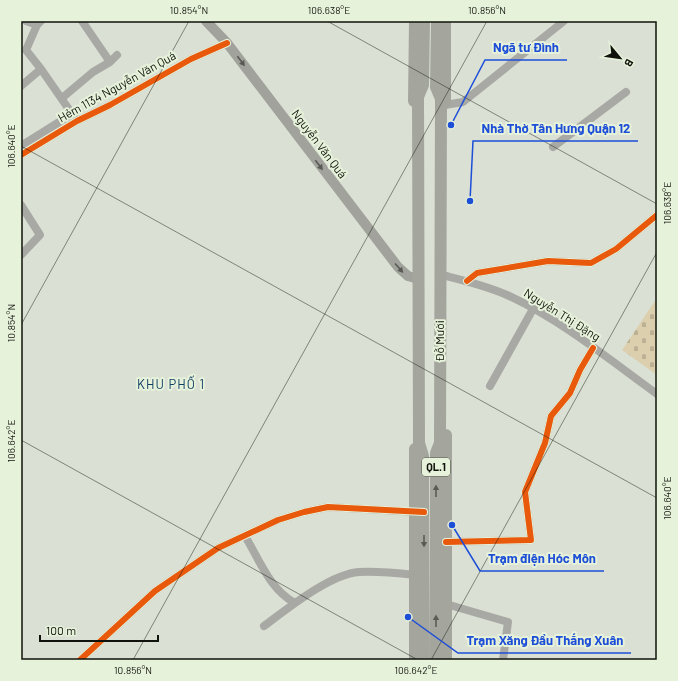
<svg xmlns="http://www.w3.org/2000/svg" width="678" height="681" viewBox="0 0 678 681" font-family="Barlow,sans-serif">
<style>
.cemetery{fill:url(#cemetery-stones)}
.lines{fill:none;stroke-linecap:round;stroke-linejoin:round}
.minor{stroke:#a8a9a4;stroke-width:8}
.major{stroke:#a0a29b;stroke-width:10}
.highway{stroke:#a4a69e;stroke-width:12}
.cycleway-casing{stroke:#e7f2db;stroke-width:8}
.cycleway{stroke:#e8590c;stroke-width:6}
.oneway{fill:#585a53}
.oneway2{fill:#5a5c54}
.ticks{fill:none;stroke:#10130b;stroke-width:1;stroke-opacity:0.45}
.labels{text-anchor:middle;stroke-width:4;stroke-linejoin:round;paint-order:stroke}
.shield{fill:#e7f2db;stroke:#505649;stroke-width:1}
.shield-label{font-size:11px;font-weight:bold;fill:#10130b}
.street-label{font-size:12px;fill:#10130b;stroke:#e7f2db}
.neighbourhood-label{font-size:13px;letter-spacing:1px;fill:#0f3f63;stroke:#e7f2db}
.leader{fill:none;stroke:#1d4ed8;stroke-width:1.5}
.callout-dot{fill:#1d4ed8;stroke:#e7f2db;stroke-width:1.5}
.callout-label{font-size:13px;text-anchor:middle;font-weight:bold;fill:#1d4ed8;stroke:#e7f2db;stroke-width:4;stroke-linejoin:round;paint-order:stroke}
.neatline{fill:none;stroke:#10130b;stroke-width:1.5}
.ticks-label{font-size:10px;text-anchor:middle;fill:#10130b}
</style>
<defs>
<pattern id="cemetery-stones" width="16" height="16" patternUnits="userSpaceOnUse"><rect width="16" height="16" fill="#dccfae"/><path d="M2 7V4a2 2 0 0 1 4 0v3zM10 15v-3a2 2 0 0 1 4 0v3z" fill="#bcb194"/></pattern>
</defs>
<rect width="100%" height="100%" fill="#dae0d3"/>
<!-- cemetery -->
<path class="cemetery" d="M657 298V375L622 350Z"/>
<g class="lines">
<!-- minor -->
<path class="minor" d="M26 21 37 25
M82 21 110 62
M41 69 77 121
M21 86 41 69 26 50 37 25 41 21
M62 98 93 72 110 62 117 55
M445 105 463 102 564 21
M21 146 72 114
M553 147 626 92
M21 155 77 121 110 105 191 59 227 43
M21 205 40 235 21 255
M446 276C466 281 487 286 507 295 560 319 610 360 657 394
M467 281 477 273 548 261 591 263 616 249 657 215
M490 386 533 309
M245 536C259 559 270 590 295 603
M446 542 531 540 525 492 545 443 551 416 570 393 580 370 593 348
M446 604 508 622 503 660
M264 626C287 609 330 574 359 572 378 571 397 573 415 575
M80 660 155 591 218 548 278 520 304 512 328 507 419 512"/>
<!-- major -->
<path class="major" d="M206 21 227 43 398 267 408 276 415 278"/>
<!-- highway -->
<path class="highway" d="M424 21 423 85 418 97 419 443 423 456 424 660
M445 21V103
M414 101 415 21
M446 435V660
M415 449V660
M436 660V453L440 443 441 99 436 87 437 21"/>
<!-- cycleway casing -->
<g class="cycleway-casing">
<path id="cycleway" d="M21 155 77 121 110 105 191 59 227 43
M467 281 477 273 548 261 591 263 616 249 657 215
M446 542 531 540 525 492 545 443 551 416 570 393 580 370 593 348
M80 660 155 591 218 548 278 520 304 512 328 507 424 512"/>
</g>
<!-- cycleway -->
<use href="#cycleway" class="cycleway"/>
</g>
<!-- one-way arrows -->
<defs><path id="oneway-solid" d="M-6-.8H1V-3.2L6.5 0L1 3.2V.8H-6Z"/></defs>
<g class="oneway">
<use href="#oneway-solid" transform="translate(241 61) rotate(53)"/>
<use href="#oneway-solid" transform="translate(319 165) rotate(53)"/>
<use href="#oneway-solid" transform="translate(399 268) rotate(49)"/>
</g>
<g class="oneway2">
<use href="#oneway-solid" transform="translate(436 491) rotate(-90)"/>
<use href="#oneway-solid" transform="translate(424 541) rotate(90)"/>
<use href="#oneway-solid" transform="translate(436 621) rotate(-90)"/>
</g>
<!-- ticks -->
<path class="ticks" d="M327 21 657 204M21 146 657 498M21 325 189 21M21 440 418 660M133 660 487 21M431 660 657 252"/>
<g class="labels">
<!-- shield labels -->
<rect class="shield" x="422" y="458" width="28" height="18" rx="3"/>
<g class="shield-label">
<text x="436" y="471">QL.1</text>
</g>
<!-- street labels -->
<g class="street-label">
<text transform="translate(117 87) rotate(-29)" y="4">Hẻm 1134 Nguyễn Văn Quá</text>
<text transform="translate(319 144) rotate(53)" y="4">Nguyễn Văn Quá</text>
<text transform="translate(562 315) rotate(32)" y="4">Nguyễn Thị Đặng</text>
<text transform="translate(440 341) rotate(-90)" y="4">Đỗ Mười</text>
</g>
<!-- neighbourhood labels -->
<g class="neighbourhood-label">
<text x="171" y="389">KHU PHỐ 1</text>
</g>
</g>
<!-- callouts -->
<path class="leader" d="M451 125L485 60H567M470 201L473 141H638M452 525L480 571H604M408 617L458 653H631"/>
<g class="callout-dot">
<circle cx="451" cy="125" r="4"/>
<circle cx="470" cy="201" r="4"/>
<circle cx="452" cy="525" r="4"/>
<circle cx="408" cy="617" r="4"/>
</g>
<g class="callout-label">
<text x="526" y="52">Ngã tư Đình</text>
<text x="556" y="133">Nhà Thờ Tân Hưng Quận 12</text>
<text x="542" y="563">Trạm điện Hóc Môn</text>
<text x="545" y="645">Trạm Xăng Đầu Thắng Xuân</text>
</g>
<!-- border -->
<rect width="678" height="681" fill="none" stroke="#e7f2db" stroke-width="44"/>
<!-- north arrow -->
<g transform="translate(620 58) rotate(119)" stroke="#e7f2db" stroke-width="3" paint-order="stroke">
<path d="M0-3L7 15L0 10L-7 15Z" fill="#10130b"/>
<text y="-6" font-size="11" font-weight="bold" text-anchor="middle" fill="#10130b">B</text>
</g>
<!-- scale -->
<path d="M40 635v6h118v-6" fill="none" stroke="#10130b" stroke-width="2"/>
<text x="46" y="635" font-size="12" fill="#10130b" stroke="#e7f2db" stroke-width="3" paint-order="stroke">100 m</text>
<rect x="22" y="22" width="634" height="637" class="neatline"/>
<g class="ticks-label">
<text x="189" y="14">10.854°N</text>
<text x="329" y="14">106.638°E</text>
<text x="487" y="14">10.856°N</text>
<text transform="translate(11 146) rotate(-90)" y="4">106.640°E</text>
<text transform="translate(667 203) rotate(-90)" y="4">106.638°E</text>
<text transform="translate(11 323) rotate(-90)" y="4">10.854°N</text>
<text transform="translate(11 441) rotate(-90)" y="4">106.642°E</text>
<text transform="translate(667 498) rotate(-90)" y="4">106.640°E</text>
<text x="133" y="674">10.856°N</text>
<text x="416" y="674">106.642°E</text>
</g>
</svg>
